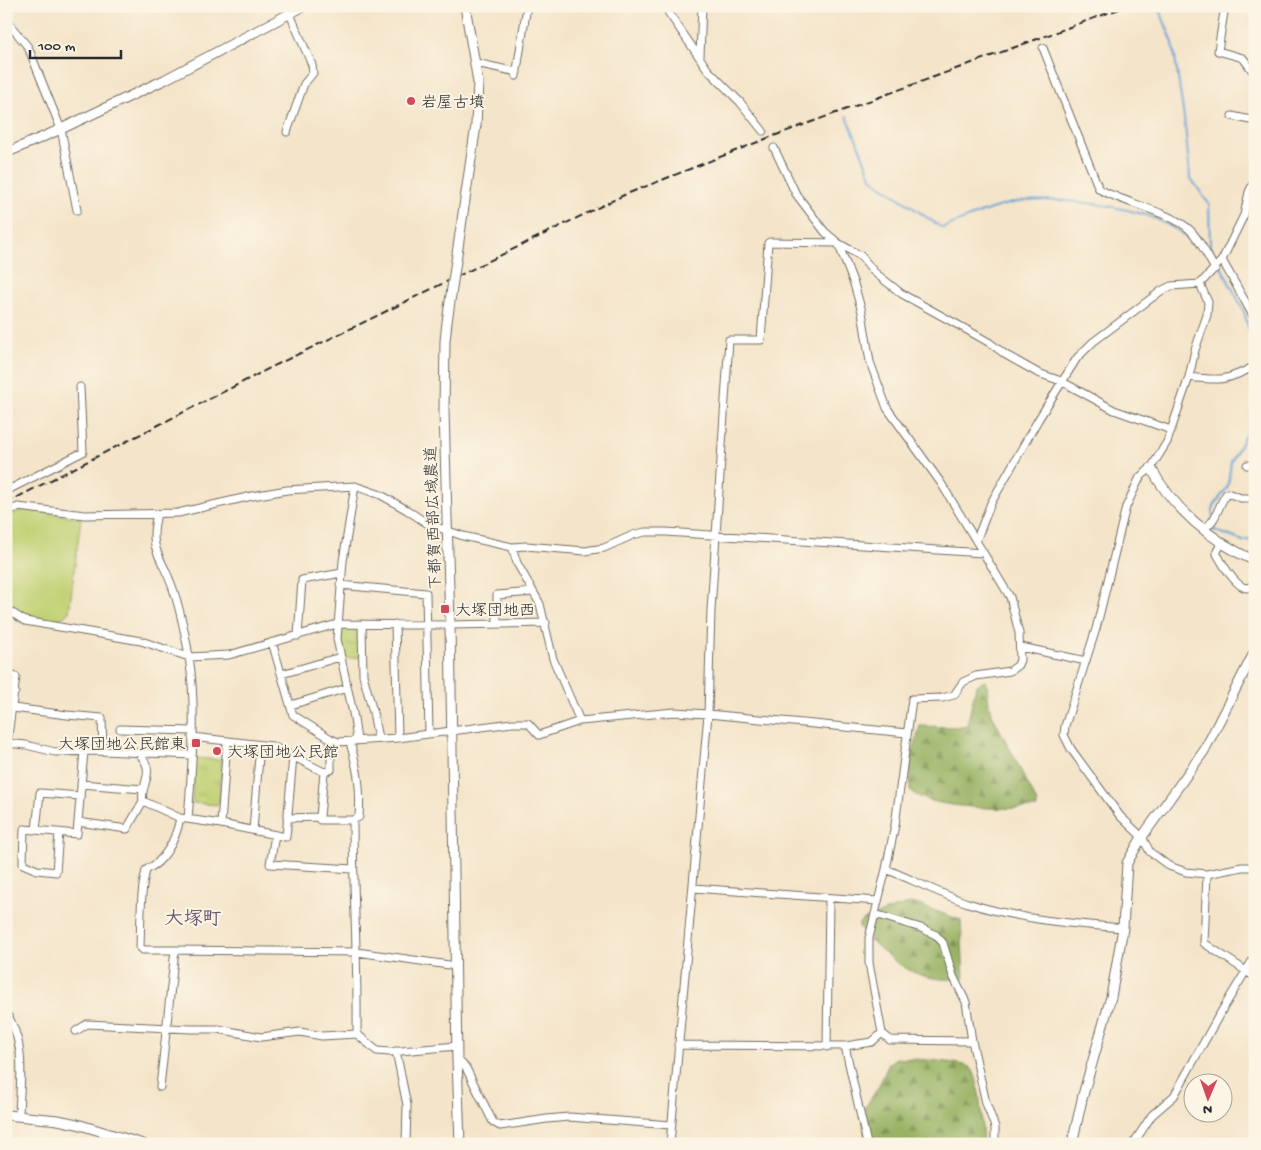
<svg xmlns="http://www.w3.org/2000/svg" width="1261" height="1150" viewBox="0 0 1261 1150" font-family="'Gochi Hand','Klee One',sans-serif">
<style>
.grass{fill:url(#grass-tufts);stroke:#767e4e}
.forest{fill:url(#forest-firs);stroke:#626e48}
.garden{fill:#c0d072;stroke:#767e4e}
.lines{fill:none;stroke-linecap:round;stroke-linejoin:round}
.stream{stroke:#62a1d5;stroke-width:2}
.minor-casing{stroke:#716c62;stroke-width:9}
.tertiary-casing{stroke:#716c62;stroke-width:11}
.minor{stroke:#fff;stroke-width:7}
.tertiary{stroke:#fff;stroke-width:9}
.rail{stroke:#2b2b2b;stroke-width:2;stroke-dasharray:8 4;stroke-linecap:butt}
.tertiary-bridge-casing{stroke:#716c62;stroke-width:11;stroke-linecap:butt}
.tertiary-bridge{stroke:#fff;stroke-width:9}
.poi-dot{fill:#d1495b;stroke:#fcf5e5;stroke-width:2}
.labels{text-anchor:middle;stroke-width:4;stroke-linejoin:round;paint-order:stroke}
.poi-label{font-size:16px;fill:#2b2b2b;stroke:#fcf5e5;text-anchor:start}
.street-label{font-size:16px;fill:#2b2b2b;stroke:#fcf5e5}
.quarter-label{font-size:19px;font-weight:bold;fill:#69566c;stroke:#fcf5e5}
</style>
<defs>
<pattern id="grass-tufts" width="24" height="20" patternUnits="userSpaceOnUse" patternTransform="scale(1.25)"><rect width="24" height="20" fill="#c0d072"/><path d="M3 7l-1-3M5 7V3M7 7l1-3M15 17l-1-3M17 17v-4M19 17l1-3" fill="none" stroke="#a5b363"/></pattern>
<pattern id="forest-firs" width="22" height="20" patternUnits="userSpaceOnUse" patternTransform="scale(1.25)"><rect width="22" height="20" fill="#98b264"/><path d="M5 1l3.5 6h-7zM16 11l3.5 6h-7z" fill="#7c9153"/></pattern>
</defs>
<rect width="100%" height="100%" fill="#fcf5e5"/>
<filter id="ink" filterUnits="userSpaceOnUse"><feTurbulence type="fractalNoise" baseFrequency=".02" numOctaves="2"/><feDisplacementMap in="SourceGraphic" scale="10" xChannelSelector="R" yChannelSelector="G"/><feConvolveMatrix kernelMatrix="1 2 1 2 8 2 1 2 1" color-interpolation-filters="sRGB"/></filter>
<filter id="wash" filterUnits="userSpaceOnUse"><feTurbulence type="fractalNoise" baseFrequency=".0096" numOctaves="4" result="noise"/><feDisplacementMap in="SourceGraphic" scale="20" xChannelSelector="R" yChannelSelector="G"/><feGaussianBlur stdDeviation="1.12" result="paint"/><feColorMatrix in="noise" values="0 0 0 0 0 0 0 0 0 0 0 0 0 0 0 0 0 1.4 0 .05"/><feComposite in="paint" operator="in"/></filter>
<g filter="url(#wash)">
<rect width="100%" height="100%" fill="#f4e4c9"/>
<!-- grass -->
<path class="grass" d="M343 627H356L359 630 360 657 344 659 340 629Z
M195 758 222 760 219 805 192 803Z"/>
<!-- forest -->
<path class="forest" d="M985 681 987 683 989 704 993 716 1032 792 1037 803V808C1009 809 932 810 910 791V762L920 726 955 727 967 725 976 686Z
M913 903 961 920 964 980C950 979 935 980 921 975 900 969 873 944 859 927V924L861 921 894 908Z
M896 1058C909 1059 964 1061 971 1068 981 1078 982 1129 983 1144H866L862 1112 878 1088 889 1063Z"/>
<!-- garden -->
<path class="garden" d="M32 510 81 518 69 612C54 630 24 612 6 605V517L20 511Z"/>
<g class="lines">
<!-- stream -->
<path class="stream" d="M1158 6 1173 43 1185 125 1190 177 1209 204 1210 247 1218 261
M847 116 872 179 942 228C969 218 997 204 1025 201 1060 198 1109 204 1142 214 1153 217 1167 224 1177 230 1183 234 1189 239 1196 242
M1220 265 1243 309 1255 350
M1212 516 1214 506 1228 486 1231 462 1248 430 1255 398
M1211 529 1243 541 1255 539"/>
</g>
</g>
<g filter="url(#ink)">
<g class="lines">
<!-- minor casing -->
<g class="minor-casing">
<path id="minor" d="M664 6 708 70 740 102 763 131
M1224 12 1218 51 1243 58 1255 74
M6 20 28 47 61 129 77 210
M1043 48 1099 189C1124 203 1171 212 1190 230 1201 241 1207 256 1215 269
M700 56 702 6
M476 63 517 72
M516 76 527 6
M1232 116 1255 121
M287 132 299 98 304 84 313 73 312 65 290 14
M774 148 796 194 825 232 838 243 861 256 874 272 902 294 969 331 990 343 1006 355 1038 373 1061 381 1114 410 1171 430
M838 243 854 284 862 312 870 362 887 408 941 483 1010 597 1019 633 1020 660 1018 665 1010 671 976 676 963 682 954 695 942 698 912 699 895 825 886 869 869 938V963L882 1033 890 1040 972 1041
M1222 260 1255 319
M1200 284 1208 302 1207 315 1195 350 1189 377 1167 442 1151 468 1140 477 1126 507 1096 629 1065 726 1064 735 1071 749 1120 816 1142 837 1150 852 1169 866 1186 872 1207 874 1242 867H1255
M1189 377C1219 381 1227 381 1255 366
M1247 465H1255
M355 486 343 561 337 639 354 718 357 741
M6 491 83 452 80 387
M6 512 18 507 85 515 178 513 252 496 287 490 355 486 381 495 407 510 428 524 463 536 512 547 526 546 585 551 604 548 633 535 645 532H666L983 553
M157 514C148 550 161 555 172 586 180 608 185 633 189 656 197 710 192 766 188 819
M1203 529C1218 521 1217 506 1227 493L1241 498H1255
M976 541 991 503 1038 420 1077 358 1093 342 1161 291 1171 286 1200 284 1222 260 1244 215 1249 192 1255 180
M1222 543 1217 551V554C1222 563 1236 588 1247 588 1250 587 1252 586 1255 585
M512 547 517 563 540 604 553 659 580 721
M340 585 426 593 429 734
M6 609 25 621 141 641 189 657 229 655 337 624 450 625 546 623
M497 623V595L533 592
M362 624 363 675 373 712 378 739
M395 624 398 738
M298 636 302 580 342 573
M272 642 293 715 331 739 338 742 398 738 512 723H528L539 735 580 721 674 712 708 714 907 733
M1021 647 1086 661
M6 673 16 677 7 743
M282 674 340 657
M6 693 15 692
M291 705 347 688
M13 708 67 715 102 718 103 751
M120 729 192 731
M192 737 272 746 324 772 331 770V739
M350 742C358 771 361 787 359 817L353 820C353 892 358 963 357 1034
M6 743 26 745 55 752 103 751 192 755
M139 753C142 757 146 762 147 767 150 779 140 789 143 801L180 818 221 824 286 837 293 756
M81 784 143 789
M320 817V820H353
M287 818 320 817 324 772
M78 822 127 829 143 801
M221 824 227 741
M36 830 40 793 80 796
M253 830 260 745
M59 832 56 872 37 870 23 864 24 829 77 834 84 751
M275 835 270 864 353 869
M886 869C913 880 940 894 968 903 1017 919 1071 924 1123 928
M1207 874 1204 943 1255 977
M693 888 878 901
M875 914 921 928 936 935 943 943 953 976 966 1002 972 1041 986 1103 995 1127V1144
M175 950H143L140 947C141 921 140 894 146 870 150 867 156 865 159 861 170 850 177 833 180 818
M6 1013C27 1044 20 1080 19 1115
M76 1031 87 1024 191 1029H218L261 1037 300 1032 322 1036 357 1034 377 1051 390 1052 457 1046
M678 1045 845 1046 872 1042 882 1033
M845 1046 867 1144
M827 1047 829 898
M396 1051 407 1105 406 1144
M457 1059 466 1068 493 1122 500 1126 547 1119 569 1117 671 1125
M160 1087 175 950 357 952 456 966
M670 1144 708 714 711 610 729 340H761L768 243 770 242 838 243
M1133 1144 1152 1115 1174 1096 1218 1017 1255 956"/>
</g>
<!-- tertiary casing -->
<g class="tertiary-casing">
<path id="tertiary" d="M465 6 478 82 476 125
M6 153 61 129 164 80 304 6
M444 410 450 625 457 1059 460 1144
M1151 468C1173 509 1213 542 1255 561
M6 1115 58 1120 77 1124 143 1144
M1072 1144 1083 1095 1111 997 1123 928 1127 863 1142 837 1204 751 1255 651"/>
</g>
<!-- minor -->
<use href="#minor" class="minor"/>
<!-- tertiary -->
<use href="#tertiary" class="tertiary"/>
<!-- rail -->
<path class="rail" d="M6 503 270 368 624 195 768 138 1127 6"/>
<!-- tertiary-bridge casing -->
<g class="tertiary-bridge-casing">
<path id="tertiary-bridge" d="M444 410 445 341 447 322 476 125"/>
</g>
<!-- tertiary-bridge -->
<use href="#tertiary-bridge" class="tertiary-bridge"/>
</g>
</g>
<!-- markers -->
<g class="poi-dot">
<circle cx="411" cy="101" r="5"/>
<rect x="440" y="604" width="10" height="10" rx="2.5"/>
<rect x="191" y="738" width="10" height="10" rx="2.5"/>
<circle cx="217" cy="751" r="5"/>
</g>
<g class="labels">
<!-- poi labels -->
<g class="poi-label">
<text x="421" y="107">岩屋古墳</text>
<text x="455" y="615">大塚団地西</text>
<text x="186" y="749" text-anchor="end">大塚団地公民館東</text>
<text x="227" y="757">大塚団地公民館</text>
</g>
<!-- street labels -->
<g class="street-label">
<text transform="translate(432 518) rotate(-92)" y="6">下都賀西部広域農道</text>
</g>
<!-- quarter labels -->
<g class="quarter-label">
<text x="193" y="924">大塚町</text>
</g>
</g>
<!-- margin -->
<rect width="1261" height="1150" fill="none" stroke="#fcf5e5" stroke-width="25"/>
<!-- north arrow -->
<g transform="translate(1208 1098) rotate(182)"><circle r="24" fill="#fcf5e5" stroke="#a8a49b"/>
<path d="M0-4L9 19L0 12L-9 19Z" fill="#d1495b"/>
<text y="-8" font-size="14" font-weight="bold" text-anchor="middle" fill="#2b2b2b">N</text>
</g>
<!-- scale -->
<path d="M30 50v8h91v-8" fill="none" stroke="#2b2b2b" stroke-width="2.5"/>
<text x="38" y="50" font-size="15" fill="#2b2b2b" stroke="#fcf5e5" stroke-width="4" paint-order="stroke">100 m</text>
</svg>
